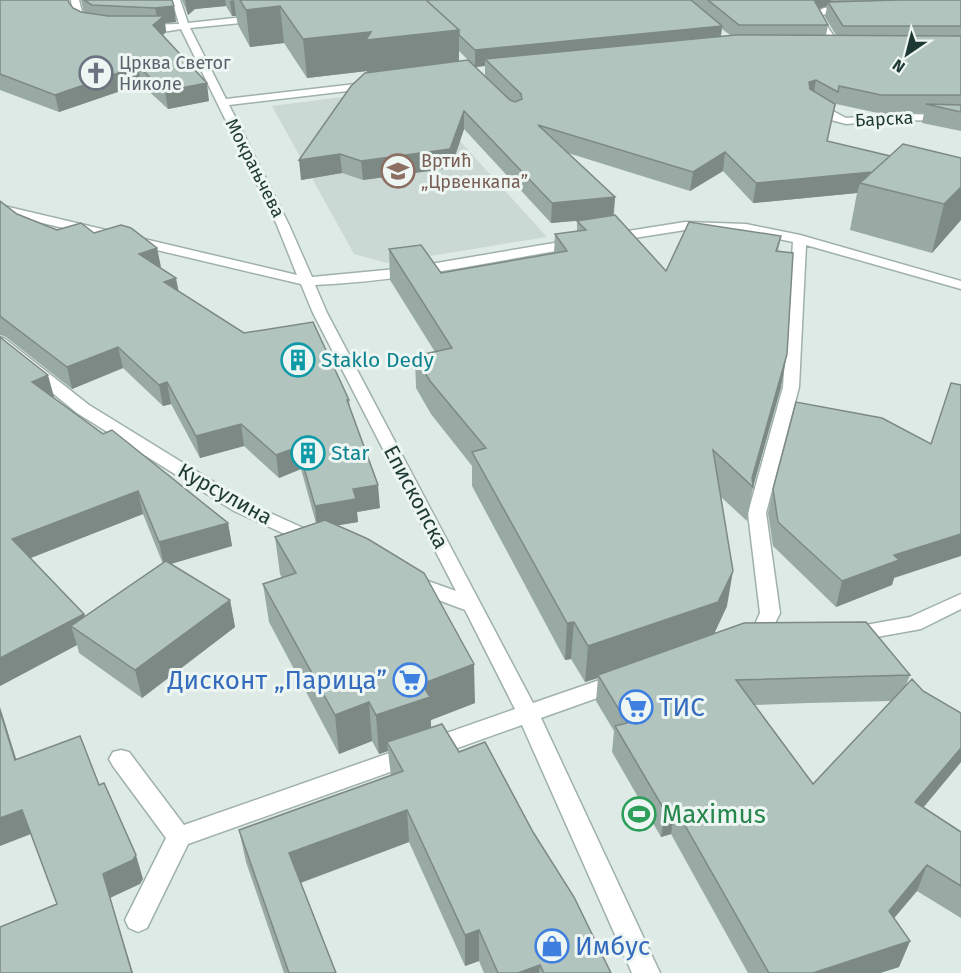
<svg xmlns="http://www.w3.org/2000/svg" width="961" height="973" viewBox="0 0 961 973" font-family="'Fira Sans',sans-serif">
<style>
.built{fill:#cbd9d4}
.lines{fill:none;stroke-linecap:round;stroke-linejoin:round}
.minor-casing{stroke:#a0b1ac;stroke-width:3}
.minor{fill:#fff;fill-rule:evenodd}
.wall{fill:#99a9a3;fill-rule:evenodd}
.shaded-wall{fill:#7d8985}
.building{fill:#b2c4be;stroke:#7d8985;stroke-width:1.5}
.labels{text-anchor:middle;stroke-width:6;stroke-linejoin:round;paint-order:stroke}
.far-worship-label{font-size:18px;fill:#5b616d;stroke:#edf6f2;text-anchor:start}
.far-street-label{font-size:18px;fill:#1e3933;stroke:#edf6f2}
.far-education-label{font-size:18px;fill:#785e54;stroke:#edf6f2;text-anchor:start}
.culture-label{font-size:21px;fill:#0d838f;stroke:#edf6f2;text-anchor:start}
.street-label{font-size:21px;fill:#1e3933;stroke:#edf6f2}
.near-shop-label{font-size:26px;fill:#366cbe;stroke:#edf6f2;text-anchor:start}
.near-leisure-label{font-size:26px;fill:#27864d;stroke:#edf6f2;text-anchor:start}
</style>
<rect width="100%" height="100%" fill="#ddeae5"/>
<!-- built -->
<path class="built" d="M412 88 547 237 387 263 354 254 272 106Z"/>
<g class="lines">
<!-- minor casing -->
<g class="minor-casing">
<path id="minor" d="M71 0H79L83 16 95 23V27C78 28 73 15 71 0Z
M172 0H180L188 23 262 15 266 18 262 21 190 28 226 99 373 82 378 85 373 88 229 105 289 225 312 277 407 268 578 239 585 243 578 247C491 262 404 281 315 285L327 313 533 703 620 673 628 675 631 681 628 687 541 718 660 973H632L522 725 188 844 147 928 138 932 129 928 125 920 166 838 113 766 109 759 113 752 121 750 129 752 184 825 515 709 465 610 404 587 401 582 404 577 411 575 456 591 313 313 301 284 0 213V205L297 275 277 225 181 29C168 31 150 35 138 28L143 25 179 24Z
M824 8 851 7 855 10C845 16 831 11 820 16L840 45 838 47H832L811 15Z
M812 100 846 118 895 114 961 115V121L895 120 846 124 831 120 808 105V101Z
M685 222 746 224 800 235 961 281V289L806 245 799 387 766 513 780 613 769 636 762 638 755 636 752 631 760 613 748 513 783 387 793 242 746 232 685 230 609 242 602 238 609 234Z
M0 337 5 339 89 405 248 503 321 536 324 540 321 544 314 546 307 544 234 511 77 413 0 350Z
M961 594V609L921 629 849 642 842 640 839 635 842 630 849 628 910 617Z"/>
</g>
<!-- minor -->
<use href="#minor" class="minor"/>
</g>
<!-- wall -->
<path class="wall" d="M0 0 70 5 73 8 84 13 81 0H172L176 22 165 23 166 32 163 35 209 101 168 109 141 84 59 112 0 90Z
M182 0H961V131L922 123 924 113H878L836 104 827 141 890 156 961 158V220L932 253 850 230 857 193 753 203 723 171 690 191 568 153 615 197 614 215 666 271 781 236 778 251 781 387 753 487 747 521 721 497 727 606 714 634 910 675 906 685 923 691 961 713V762L923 808 961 832V918L917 891 894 918 910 941 899 967 880 973H748L671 834 661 837 612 752 614 731 596 701 598 678 585 682 571 659 565 660 472 486V466L431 414 416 388 415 356 435 352 390 280 389 249 441 273 554 253 555 234 577 231V221L551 223 464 129 451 168 363 180 342 173 301 180 367 71 307 78 284 43 250 47 238 25 236 16H232L226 6 195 9 188 15ZM827 6 825 17 836 35H826L828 25 819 9ZM722 29 730 35 721 36ZM459 51 475 67 485 66V76L506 97 459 61ZM891 701 813 784 754 705 808 703Z
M0 201 17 214 57 230 94 233 157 248 160 268 178 291 349 400 350 408 380 508 357 512 358 522 338 525 475 703 431 720V727L459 752 533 832 611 973H484L479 961 465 966 409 842 301 883 336 973H284L246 862 239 830 391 776 388 751 379 754 372 741 339 754 269 622 263 584 282 578 280 574 275 537 316 523 301 469 279 478 244 446 200 458 171 404 163 406 123 368 72 389 6 337 1 335H0Z
M0 337 53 397 228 523 232 546 170 564 230 600 235 627 142 698 79 653 77 645 0 686ZM143 514 163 564 85 617 84 614 31 558Z
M773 489 894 578 892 585 836 607 773 546 768 513Z"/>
<!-- shaded-wall -->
<path class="shaded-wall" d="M185 0H225L226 6 195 9 188 15Z
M234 0 236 16H232L230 1Z
M812 0H831L830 5 828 2 827 6 810 12Z
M174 6 176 22 165 23 166 32 156 41 153 25 158 21 155 8Z
M280 6 284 43 250 47 246 10Z
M722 26 720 42 485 59V66L475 67V50Z
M459 30V68L368 79 367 71 307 78 303 39 371 32Z
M138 66 141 84 59 112 55 95Z
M816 80 813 98 806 100 809 82Z
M207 83 209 101 168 109 165 91Z
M464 111V129L451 168 363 180 361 161Z
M725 152 723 171 690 191 693 172Z
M340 154 342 173 301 180 299 160Z
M918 168 860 183 857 193 753 203 756 183Z
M961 187V220L932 253 944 204Z
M615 197 613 217 551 223 552 203Z
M157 248 161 267 142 274 139 254Z
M176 278 180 298 164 282Z
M118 347 123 368 72 389 67 367Z
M787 354 781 387 753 487 752 478Z
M48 375 54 397 38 403 32 382Z
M167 382 171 404 163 406 159 385Z
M241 424 244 446 200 458 196 436Z
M298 447 301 469 279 478 276 455Z
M378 485 380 508 357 512 358 522 317 529 315 506 353 489Z
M138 491 143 514 20 562 12 539Z
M228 523 232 546 164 566 159 542Z
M961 534V556L894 578 892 585 836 607 842 581 894 555Z
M733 571 727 606 712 638 598 675V678L585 682 588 646Z
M230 600 235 627 142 698 135 670Z
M84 614 90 638 71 626 77 645 0 686V658Z
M574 622 571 659 565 660 567 623Z
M474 664 475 703 431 720V736L387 742 388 751 379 754 376 715 422 684Z
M369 702 372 741 339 754 335 715Z
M0 707 24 784 15 760 0 711Z
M961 748V762L906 828 915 802Z
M675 808 671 834 661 837 665 811Z
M22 810 31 834 0 846V818Z
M407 810 409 842 294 885 289 853Z
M136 855 143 879 140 884 110 898 133 973H132L103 874Z
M927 865 917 891 879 936 889 911Z
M479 930V961L465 966V935Z
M910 941 899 967 880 973H813Z
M540 965 539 973H518Z"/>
<!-- building -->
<path class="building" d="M0 0H68L69 3 73 8 81 12 108 16H164L153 25 207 83 165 91 138 66 55 95 0 74Z
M84 0H172L174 6 155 8 92 5Z
M240 0H426L459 30 366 40 371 32 303 39 280 6 246 10Z
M426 0H691L722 26 475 50 459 35V30Z
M708 0H814L828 25H739Z
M899 0H961V26H843L828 2Z
M736 35 961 36V95H881L839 86 838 92 816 80 809 82 810 89 835 104 827 141 890 156 872 172 756 183 725 152 693 172 538 125 615 197 552 203 464 111 450 149 361 161 340 154 299 160 351 86 365 73 468 60 510 100 515 102 522 99 521 94 485 59Z
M926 104 961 105V112Z
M903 144 961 158V187L944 204 860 183Z
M0 201 17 214 57 230 81 223 94 233 121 225 131 228 157 248 139 254 176 278 164 282 244 333 313 322 349 400H347L378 485 353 489 356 499 315 506 298 447 276 455 241 424 196 436 167 382 159 385 118 347 67 367 0 316Z
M615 215 666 271 689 222 781 236 776 251 793 253 787 354 752 478 753 487 713 450 733 571 718 602 588 646 574 622 567 623 472 452 486 448 430 381 415 356 452 348 389 249 421 245 441 273 567 251 555 234 586 230 577 221Z
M0 337 48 375 32 382 103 434 112 430 228 523 159 542 138 491 12 539 84 614 0 658Z
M951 383 961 385V534L894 555 899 560 842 581 778 522 773 489 796 402 882 418 931 444Z
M325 520 368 539 424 573 474 664 422 684 430 697 376 715 369 702 335 715 263 584 296 573 275 537Z
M166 561 230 600 135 670 71 626Z
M866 622 910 675 736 680 813 784 912 679 923 691 961 713V748L915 802 961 832V886L927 865 889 911 910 941 813 973H769L675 808 665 811 615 726 627 723 598 675 744 623Z
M0 711 15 760 80 736 99 785 104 783 136 855 133 860 103 874 132 973H0V927L57 904 22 810 0 818Z
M442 724 459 752 485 742 533 832 574 897 611 973H544L540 965 518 973H498L479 930 465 935 407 810 289 853 336 973H289L239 830 403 771 387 742Z"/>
<!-- icons -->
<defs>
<g id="church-ring" transform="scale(1.725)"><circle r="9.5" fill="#edf6f2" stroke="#6b7280" stroke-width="1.5"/><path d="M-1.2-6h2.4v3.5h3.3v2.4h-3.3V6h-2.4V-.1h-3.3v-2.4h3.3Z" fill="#6b7280"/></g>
<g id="school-ring" transform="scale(1.725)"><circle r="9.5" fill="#edf6f2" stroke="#8d6e63" stroke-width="1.5"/><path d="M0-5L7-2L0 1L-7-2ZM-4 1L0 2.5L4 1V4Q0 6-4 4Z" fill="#8d6e63"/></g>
<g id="building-ring" transform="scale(1.725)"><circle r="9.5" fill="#edf6f2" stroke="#0f9aa8" stroke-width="1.5"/><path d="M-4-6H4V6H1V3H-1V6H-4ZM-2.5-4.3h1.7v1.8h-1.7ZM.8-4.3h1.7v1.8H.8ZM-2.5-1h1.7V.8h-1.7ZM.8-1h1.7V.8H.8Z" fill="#0f9aa8"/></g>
<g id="supermarket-ring" transform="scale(1.725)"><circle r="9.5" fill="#edf6f2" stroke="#3f7fe0" stroke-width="1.5"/><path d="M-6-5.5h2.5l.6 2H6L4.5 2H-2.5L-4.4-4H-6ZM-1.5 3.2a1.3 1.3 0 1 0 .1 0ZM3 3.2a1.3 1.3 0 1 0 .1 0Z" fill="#3f7fe0"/></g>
<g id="stadium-ring" transform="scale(1.725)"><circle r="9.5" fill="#edf6f2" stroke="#2e9e5b" stroke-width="1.5"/><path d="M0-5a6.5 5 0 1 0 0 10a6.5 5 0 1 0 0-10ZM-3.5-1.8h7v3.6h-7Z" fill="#2e9e5b"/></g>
<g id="shop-ring" transform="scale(1.725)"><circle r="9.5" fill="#edf6f2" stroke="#3f7fe0" stroke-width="1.5"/><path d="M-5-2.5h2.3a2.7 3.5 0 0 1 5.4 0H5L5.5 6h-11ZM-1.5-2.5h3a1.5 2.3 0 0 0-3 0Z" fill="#3f7fe0"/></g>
</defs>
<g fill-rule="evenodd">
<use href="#church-ring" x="96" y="73"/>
<use href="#school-ring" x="398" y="171"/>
<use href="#building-ring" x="298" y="360"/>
<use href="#building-ring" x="308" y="453"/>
<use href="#supermarket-ring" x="410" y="680"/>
<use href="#supermarket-ring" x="636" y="707"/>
<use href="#stadium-ring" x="639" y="814"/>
<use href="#shop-ring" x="552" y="946"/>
</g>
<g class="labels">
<!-- far-worship labels -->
<g class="far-worship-label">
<text x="119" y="69">Црква Светог<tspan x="119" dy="21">Николе</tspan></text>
</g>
<!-- far-street labels -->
<g class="far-street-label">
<text transform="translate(884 119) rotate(-3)" y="6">Барска</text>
<text transform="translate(255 168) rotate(63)" y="6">Мокрањчева</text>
</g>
<!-- far-education labels -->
<g class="far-education-label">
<text x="421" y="167">Вртић<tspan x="421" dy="21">„Црвенкапа”</tspan></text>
</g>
<!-- culture labels -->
<g class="culture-label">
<text x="321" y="367">Staklo Dedy</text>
<text x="331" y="460">Star</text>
</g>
<!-- street labels -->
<g class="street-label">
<text transform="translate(225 494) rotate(29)" y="7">Курсулина</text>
<text transform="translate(416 497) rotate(62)" y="7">Епископска</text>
</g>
<!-- near-shop labels -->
<g class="near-shop-label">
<text x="387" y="689" text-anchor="end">Дисконт „Парица”</text>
<text x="659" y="716">ТИС</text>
<text x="575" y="955">Имбус</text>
</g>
<!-- near-leisure labels -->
<g class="near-leisure-label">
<text x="662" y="823">Maximus</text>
</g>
</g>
<!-- north arrow -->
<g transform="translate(907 54) rotate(215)" stroke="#edf6f2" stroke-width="4.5" paint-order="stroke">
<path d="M0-4.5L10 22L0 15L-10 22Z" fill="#1e3933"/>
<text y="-9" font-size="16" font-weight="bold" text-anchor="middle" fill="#1e3933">N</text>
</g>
</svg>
